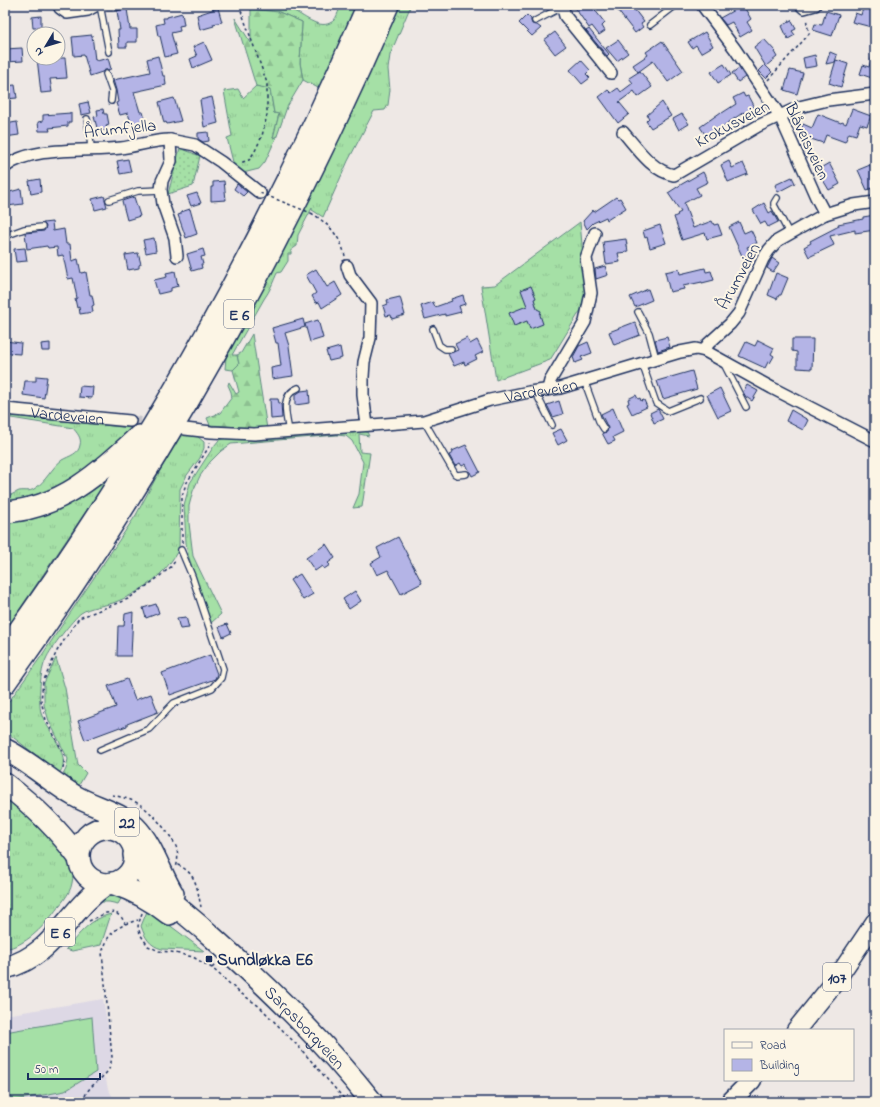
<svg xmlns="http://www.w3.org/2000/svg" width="880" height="1107" viewBox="0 0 880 1107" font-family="'Indie Flower',sans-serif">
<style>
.built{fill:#ddd8e5}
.grass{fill:url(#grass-tufts);stroke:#608882}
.forest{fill:url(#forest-firs);stroke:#608882}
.park{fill:url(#park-dots);stroke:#608882}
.garden{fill:#a5e0a6;stroke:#608882}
.building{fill:#b4b4e6;stroke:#1b2f5e}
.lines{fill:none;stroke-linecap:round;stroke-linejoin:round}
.street-tunnel{stroke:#c4c3ca;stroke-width:11;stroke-dasharray:11 5.5;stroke-linecap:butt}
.lane-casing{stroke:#1b2f5e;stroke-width:8}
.street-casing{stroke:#1b2f5e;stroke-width:14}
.primary-casing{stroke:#1b2f5e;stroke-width:21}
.highway-casing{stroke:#1b2f5e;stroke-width:24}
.path{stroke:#1b2f5e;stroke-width:1.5;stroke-dasharray:3 3;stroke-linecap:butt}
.lane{stroke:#fcf5e5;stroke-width:5.5}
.street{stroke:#fcf5e5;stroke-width:11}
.primary{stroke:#fcf5e5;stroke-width:18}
.highway{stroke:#fcf5e5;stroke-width:21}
.path-bridge{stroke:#1b2f5e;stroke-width:1.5;stroke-dasharray:3 3;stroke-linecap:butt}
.poi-dot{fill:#1b2f5e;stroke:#fcf5e5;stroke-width:1.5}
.labels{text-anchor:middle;stroke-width:4;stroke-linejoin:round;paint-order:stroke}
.shield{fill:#fcf5e5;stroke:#5e6a86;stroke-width:1}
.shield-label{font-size:16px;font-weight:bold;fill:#1b2f5e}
.street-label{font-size:17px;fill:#1b2f5e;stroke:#fcf5e5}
.poi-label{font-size:17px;font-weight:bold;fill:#1b2f5e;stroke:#fcf5e5;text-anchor:start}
</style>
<defs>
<pattern id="grass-tufts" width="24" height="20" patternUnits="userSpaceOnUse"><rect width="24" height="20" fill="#a5e0a6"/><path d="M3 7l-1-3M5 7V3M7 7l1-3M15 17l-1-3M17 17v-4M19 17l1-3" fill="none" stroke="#8dc091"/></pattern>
<pattern id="forest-firs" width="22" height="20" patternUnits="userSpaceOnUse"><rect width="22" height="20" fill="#a5e0a6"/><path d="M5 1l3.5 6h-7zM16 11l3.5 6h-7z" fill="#8dc091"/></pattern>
<pattern id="park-dots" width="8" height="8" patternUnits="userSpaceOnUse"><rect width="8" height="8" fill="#a5e0a6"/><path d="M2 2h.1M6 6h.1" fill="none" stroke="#8dc091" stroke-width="1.8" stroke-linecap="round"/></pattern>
</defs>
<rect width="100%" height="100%" fill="#eee8e5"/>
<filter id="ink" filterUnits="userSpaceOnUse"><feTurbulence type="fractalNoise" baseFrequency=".025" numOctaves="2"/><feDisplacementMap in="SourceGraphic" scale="8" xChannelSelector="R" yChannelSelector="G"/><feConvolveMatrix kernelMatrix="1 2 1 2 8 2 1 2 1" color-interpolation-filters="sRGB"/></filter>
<g filter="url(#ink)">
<!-- built -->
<path class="built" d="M103 999 111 1044V1059L107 1070 103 1076 106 1080 108 1089 116 1102H5V1015Z"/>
<!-- grass -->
<path class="grass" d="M249 5C263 5 279 5 292 10 303 15 318 29 330 23 337 20 338 11 341 5H357L320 89 303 80 300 63 302 22 279 12 251 9Z
M398 5H411L390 55 388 69 390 90 388 105 385 110 374 111 348 161 323 217 312 210V208L298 235 297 246 291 250V254H288V261L281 272 277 273C273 282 270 291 264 299L232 355H237L239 364 233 370 225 369 226 357 306 207Z
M256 86 270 89 274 113 279 114 273 138 277 136 265 162 259 169 243 173 236 172 230 167 233 162 227 138 232 136 224 91 238 89 243 98Z
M580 222 587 300 550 360 496 380 481 286 495 285Z
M5 415 132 428 70 487 5 508V496C11 496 14 493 19 491 25 490 29 492 34 489 46 482 51 468 62 460 69 456 79 454 80 445 82 438 77 433 73 428L5 417Z
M363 430 367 432 369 436 359 434 360 452 370 453 362 507 353 508 359 494 363 462 352 441 346 436 337 435 231 444 221 451 210 462 200 476 193 491 189 506V523L193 556 221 614 211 623 188 555 186 543 184 505 190 483 214 446 219 440 226 438Z
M181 435 197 436 204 442V448L200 458 187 475 180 489 179 548C167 574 140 593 113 603 103 606 90 607 81 613 73 619 50 649 46 659 40 670 38 700 41 713 46 728 66 749 63 765 63 768 61 771 59 773L5 731V707L40 658 136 515 158 474Z
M118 464 5 631V517Z
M56 658 65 688 78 765 86 773 79 785 63 775 66 769 68 759 49 721 44 705V683Z
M5 795C18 807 32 820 45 832 51 837 58 843 63 849 70 859 75 871 72 883 70 895 60 904 53 914 41 929 26 945 5 949Z
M107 890 122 897 118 904 109 902H101L78 923Z
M148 909 204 951 162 949C150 946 145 938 141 926Z
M111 914 101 945 72 951 66 949C80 933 90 919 111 914Z"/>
<!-- forest -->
<path class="forest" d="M251 9 279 12 302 22 300 63 303 80 287 107 277 136 273 138 279 114 274 113 270 89 256 86 235 18 251 43Z
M252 334 267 429 210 425 207 418 220 413 232 397 231 392 228 385 229 382 236 394 239 392 233 370 239 364 237 355 241 353Z"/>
<!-- park -->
<path class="park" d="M180 148 200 156 193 186 168 194Z"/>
<!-- garden -->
<path class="garden" d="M92 1017 96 1072 65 1091 5 1102V1032Z"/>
<!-- building -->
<path class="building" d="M573 5H591L605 23 602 26 605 31 599 35 592 26 589 28Z
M621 5H631L644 22 641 24 643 27 635 33 618 11 617 8Z
M734 5H743L751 19 747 22 752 30 740 37 732 22 726 25 720 18 736 9Z
M864 5H875V28L852 22 855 13 861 15Z
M218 8 222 22 213 24 214 26 200 30 197 15Z
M127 9 130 29H137V42H127V47H119L118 30H120L117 11Z
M826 11 839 15 832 36 813 30 815 24 822 25Z
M182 13 184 25 179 26 180 31 171 33 177 54 165 57 160 36H158L156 25 164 23 163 18H167V17Z
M527 15 531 19V21L532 24 537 25 541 28 532 36 519 23Z
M41 16V28H33L32 17Z
M791 20 796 29 792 31 795 35 788 39 782 26Z
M589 29 609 54 607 56 586 31Z
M555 32 566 46 555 54 544 40Z
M705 32 713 46 701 53 696 45 692 48 688 42Z
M92 35 95 60H97V61L108 58 111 69 105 70 102 72 90 76 84 55 74 56 72 37Z
M764 39 775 51 774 52 777 57 766 66 772 72 766 78 759 71 765 65 754 47Z
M618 40 628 53 617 61 606 48Z
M662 41 683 71 668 82 653 61 638 72 633 65 648 55 646 52Z
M204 42 212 60 193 68 190 59 197 56 193 47Z
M22 48 23 61 5 62V49Z
M830 52 837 55 835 62 826 64Z
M873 52 875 53V79L860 74 863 65 869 67Z
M815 55 817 66 805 68 803 58Z
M158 56 163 76H165L166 85 134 92 140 112H143L147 126 133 130 128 113 120 115 116 103 118 102 116 90 113 80 150 72 147 59Z
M37 58H65L67 78 50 79 52 92 41 93Z
M581 60 590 70 586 74 590 78 582 84 570 70Z
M836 60 848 64 841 87 829 83Z
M724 64 731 75 718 83 711 72Z
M739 68 745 77 738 82 732 73Z
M790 70 803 73 797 94 784 90Z
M640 71 652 87 638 97 634 91 619 102 629 114 618 123 599 97 608 90 611 93 618 88 621 92 633 83 629 78Z
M15 85 17 98 5 99V86Z
M743 93 745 97 748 96 756 111 746 116 744 112 707 137 700 127 721 112 722 113 736 104 733 98Z
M212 97 218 123 204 127 200 100Z
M174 98 181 121 167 124 166 122 164 123 159 102Z
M88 102 91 113 81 115 79 104Z
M662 102 671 116 651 128 646 121 649 118 647 115Z
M103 109 104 114H107L109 125 106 126 107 130 98 131 94 117 98 116 97 110Z
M852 109 871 116 867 126 860 124 856 135 849 133 845 142 826 135 823 143 799 135 803 124 812 128 818 114 841 123 842 122 846 124Z
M71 113V122H68V126L49 128 50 131H39L38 122 43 121V115Z
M682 114 689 124 679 130 673 119Z
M17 122 19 135 5 137V124Z
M208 132 209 141 203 142 198 139V133Z
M128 159 131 172 120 174 117 161Z
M729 161 732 168 743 163 748 174 728 182 721 165Z
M829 163 840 184 829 190 817 170Z
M870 165 875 176V187L867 190 858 170Z
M703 172 708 182 696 188 700 195 684 203 693 228 712 221 714 225 718 224 722 235 707 239 705 233 682 240 674 217 678 215 677 214 681 212 668 193 682 184Z
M792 177 795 183 778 192 775 185Z
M40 179 41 192 31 194 29 181Z
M224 181 226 200 211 201V187H213V182Z
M237 184 247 192 243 196 234 189Z
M21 189 23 204 7 206 6 193Z
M197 193 201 203 191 206 187 196Z
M104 196 107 207 95 210 92 199Z
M134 197 140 216 127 220 122 201Z
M616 197 618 199 620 198 626 208 607 220 606 217 593 223 587 229 583 221 593 210 594 212Z
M764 203 769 213 772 211 778 222 768 227 765 222 761 224 753 210Z
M190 209 197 234 186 238 178 215 181 214V212Z
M875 215V230L855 233V230L830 236 834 245 809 257 804 247 811 243 810 241 839 226 838 224 863 219V217Z
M52 222 53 231 64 229 66 244H70L72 261 78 259 81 273 86 272 90 295H92L94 305 92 306 93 312 80 314 79 307 77 308 75 299 77 298 73 278 68 279 63 255 58 256 57 247 48 248 47 246 27 249 25 233 44 231 46 226 43 223Z
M739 222 744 233 751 230 757 243 747 247 751 255 743 258 729 227Z
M660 225 666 243 650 248 647 237 645 238 643 231Z
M154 238 156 251 146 253 143 240Z
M626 239 628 252 618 253 620 262 606 264 603 242Z
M25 248 27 261 16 262 14 249Z
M203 249 205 256 201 257 203 264H201L202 268 192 271 187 254Z
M138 253 141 264 139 265V268L128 270 125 255Z
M772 258 779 263 773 272 767 268Z
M605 266 608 275 596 279 595 269Z
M705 268 706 272 711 271 714 280 702 283V282L683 286 684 289 670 292 665 272 679 269 680 274Z
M316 269 327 287 335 282 342 295 322 308 319 302 316 303 312 296 316 293 306 275Z
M175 271 178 286 171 288V291L158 294 154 280 167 277 166 273Z
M776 273 788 278 781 295H779L777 299 768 295Z
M531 286 536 298 534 299 537 309 541 311 540 315 543 324 530 329 527 321 514 326 509 313 527 306 521 290Z
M648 289 652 300 635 307 630 297Z
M463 295 465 304 459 306 461 312 445 316V314L425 319 421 306 433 302 435 307 452 301 451 299Z
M400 297 405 315 392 319 391 315 386 316 383 306 388 304 387 300Z
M303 319 305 327 285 333 289 346 293 376 272 379 271 368 281 366 278 343H276L272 328Z
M318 320 323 338 310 342 305 324Z
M635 322 640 335 614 345 609 332Z
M667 337 670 347 658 351 655 340Z
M467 338 470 344 477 340 483 352 475 356 477 359 465 365 464 362 454 366 448 354 458 350 455 344Z
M792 339H813L812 369 797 368V352L792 351Z
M758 340 774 348 771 354 774 356 770 363 768 362 765 368 739 356 746 342 755 346Z
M5 341 21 343 20 354 5 353Z
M588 342 592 353 581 357 583 360 575 363 573 357 579 346Z
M50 343V351H42L41 344Z
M340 347 342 358 329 361 326 351Z
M692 371 697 389 663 399 657 381Z
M36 376 47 377 44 398 23 395 25 381H36Z
M747 385 758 391 752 401 746 397 743 392Z
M80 386 93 387 92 398 79 397Z
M720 388 731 411 718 417 707 395Z
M309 390 310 403 295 405V395L301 391Z
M636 395 638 399 640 398 641 401 644 400 647 407 632 414 627 404 629 403 628 399Z
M270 399H278L279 403H281L282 418 271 419Z
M559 401 563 414 553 417 547 405Z
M613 408 623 432 613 437 615 441 608 444 602 433 607 432 608 428 601 414Z
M658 409 663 419 654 423 650 413Z
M791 410 808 420 803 430 786 421Z
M561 429 567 440 558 445 552 433Z
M466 445 480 472 472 476 466 464 462 466 460 463 455 466 449 455 453 453 452 451Z
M398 537 422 583 401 594 388 570 377 575 371 563 381 557 377 548Z
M326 544 335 558 328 563 330 565 324 569 322 566 315 571 306 558Z
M300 574 313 594 303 600 290 580Z
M355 591 361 601 349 609 343 599Z
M156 604 159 613 146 618 143 608Z
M133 612 131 656H117L118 626H124L125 614Z
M186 617 189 628 180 629 177 618Z
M227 624 231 633 223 637 219 627Z
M210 655 217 674 215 679 170 695 162 673Z
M127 679 135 700 151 694 158 712 127 724V726L121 728 120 727 85 740 78 721 116 707 108 686Z"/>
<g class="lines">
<!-- street-tunnel -->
<path class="street-tunnel" d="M130 421 158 425"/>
<!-- lane casing -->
<g class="lane-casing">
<path id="lane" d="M100 5 109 52
M535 21 562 7
M650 25 676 5
M106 74 112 91 111 101
M87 119 90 136 91 149
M777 198 774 203V205L789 233
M109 200 138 191 161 190
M5 236 24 229 42 227
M638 312 649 333 656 359
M433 329 439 345 445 349H451
M642 363 656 403 668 411 700 398
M724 364 746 407
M584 380 599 421 604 429
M535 391 552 425
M424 421 455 474 457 475 466 474
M289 431C286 415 280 395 298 388
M100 750 149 729 174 703 212 688 221 678 223 669 192 576 181 550"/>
</g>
<!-- street casing -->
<g class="street-casing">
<g id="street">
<path d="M105 5H114"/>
<path d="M562 5 565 16 611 73"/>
<path d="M702 5 735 49 780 116 816 197 825 214"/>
<path d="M801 5 804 8 815 5"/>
<path d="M60 8 67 13 88 10 97 5"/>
<path d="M623 132C637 148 652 171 674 175L758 126 799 107 828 100 875 94"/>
<path d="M170 140 195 145 221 162 260 193"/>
<path d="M5 167C32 145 88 152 121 148 138 146 153 140 170 140L171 161 162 181 161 190 163 204 175 238 177 256"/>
<path d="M347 266 350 275 371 303 370 338 364 362 363 377V395L367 425"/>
<path d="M705 351 708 344 730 324 739 313 763 259 769 250 777 241 825 214 854 205 875 202"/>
<path d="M548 389 550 381 585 322 591 293 586 258 595 233"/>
<path id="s1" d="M5 409 130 421"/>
<path id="s2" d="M185 429 211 432 254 434 424 421 490 400 529 392 560 388 680 352 696 349 705 351 772 388 875 441"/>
</g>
</g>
<!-- primary casing -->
<g class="primary-casing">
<path id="primary" d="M796 1030 834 983 875 922
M730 1102 752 1080"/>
</g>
<!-- highway casing -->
<g class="highway-casing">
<g id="highway">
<path d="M5 512C62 508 99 473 139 436"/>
<path d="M5 650C150 450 270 232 368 5"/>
<path d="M5 683C158 470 284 246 388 5"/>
<path d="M6 750C31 763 51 782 75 796 94 807 119 812 135 827 153 845 160 873 173 894"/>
<path d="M5 784C33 805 58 829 79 858"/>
<circle cx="107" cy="856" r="28"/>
<path id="s3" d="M134 855 148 878 155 887C172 904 192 919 210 935 268 987 324 1041 372 1102"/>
<path d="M112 883C133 890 152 900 169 914"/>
<path d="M5 968C56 955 67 910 106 884"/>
</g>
</g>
<!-- path -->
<path class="path" d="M239 5 267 83V115L262 136 255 151 249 160 240 163
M768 80 809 34 806 18
M311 213C328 223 341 237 345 256
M182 543V496L186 484 210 445V442
M63 769 65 756 46 720 41 701 43 682 57 651 79 618 128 599 155 580 172 566 176 559
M112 795C121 797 131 799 139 804 151 811 172 835 177 849 178 855 178 862 176 867
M178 865C197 874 197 888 201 907
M142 913 138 926 140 934 148 946 159 951 171 952 193 957 212 968 239 992 260 1007 298 1046 347 1102
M89 921 106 913 115 912 122 918 125 924
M212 968 216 964
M84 1102C84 1087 102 1081 109 1069 111 1066 111 1060 112 1057L102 952 109 936 117 929 125 924 138 920"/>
<!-- lane -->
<use href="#lane" class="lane"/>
<!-- street -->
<use href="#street" class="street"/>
<!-- primary -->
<use href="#primary" class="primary"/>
<!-- highway -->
<use href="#highway" class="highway"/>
<!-- path-bridge -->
<path class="path-bridge" d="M260 193 311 213"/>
</g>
</g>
<!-- markers -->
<rect class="poi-dot" x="205" y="955" width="8" height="8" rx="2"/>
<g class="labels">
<!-- shield labels -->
<g class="shield">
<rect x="224" y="300" width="30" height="28" rx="3"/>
<rect x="115" y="808" width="24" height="28" rx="3"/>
<rect x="45" y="918" width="30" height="28" rx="3"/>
<rect x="823" y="963" width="28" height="28" rx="3"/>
</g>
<g class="shield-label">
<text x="239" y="320">E 6</text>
<text x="127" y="828">22</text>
<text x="60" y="938">E 6</text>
<text x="837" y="983">107</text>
</g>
<!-- street labels -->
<g class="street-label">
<text transform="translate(732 123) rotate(-28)" y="6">Krokusveien</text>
<text transform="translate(120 128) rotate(-6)" y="6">Årumfjella</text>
<text transform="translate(808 141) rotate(65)" y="6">Blåveisveien</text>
<text transform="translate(738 276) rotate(-62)" y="6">Årumveien</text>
<text dy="6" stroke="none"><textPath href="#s2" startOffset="361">Vardeveien</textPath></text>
<text dy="6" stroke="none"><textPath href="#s1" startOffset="63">Vardeveien</textPath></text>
<text dy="6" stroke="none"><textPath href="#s3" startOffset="244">Sarpsborgveien</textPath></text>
</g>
<!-- poi labels -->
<g class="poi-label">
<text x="217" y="965">Sundløkka E6</text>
</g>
</g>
<!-- margin -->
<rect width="880" height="1107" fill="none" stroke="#fcf5e5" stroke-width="20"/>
<rect x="10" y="10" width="860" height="1087" fill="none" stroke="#1b2f5e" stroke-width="1.5" filter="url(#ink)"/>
<!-- legend -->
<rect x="724" y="1029" width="130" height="52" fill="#fcf5e5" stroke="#a2a6af"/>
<rect x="732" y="1042" width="20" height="6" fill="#fcf5e5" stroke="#a2a6af"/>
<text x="760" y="1049" font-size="12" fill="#1b2f5e">Road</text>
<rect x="732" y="1059" width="20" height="12" fill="#b4b4e6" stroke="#a2a6af"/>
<text x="760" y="1069" font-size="12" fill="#1b2f5e">Building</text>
<!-- north arrow -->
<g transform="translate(46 46) rotate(232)"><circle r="19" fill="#fcf5e5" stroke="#a2a6af"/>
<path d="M0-3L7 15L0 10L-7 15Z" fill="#1b2f5e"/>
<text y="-6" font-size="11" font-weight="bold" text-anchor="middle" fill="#1b2f5e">N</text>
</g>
<!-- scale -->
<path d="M28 1073v6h72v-6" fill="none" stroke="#1b2f5e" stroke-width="2"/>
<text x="34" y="1073" font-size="12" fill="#1b2f5e" stroke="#fcf5e5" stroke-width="3" paint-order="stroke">50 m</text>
</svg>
